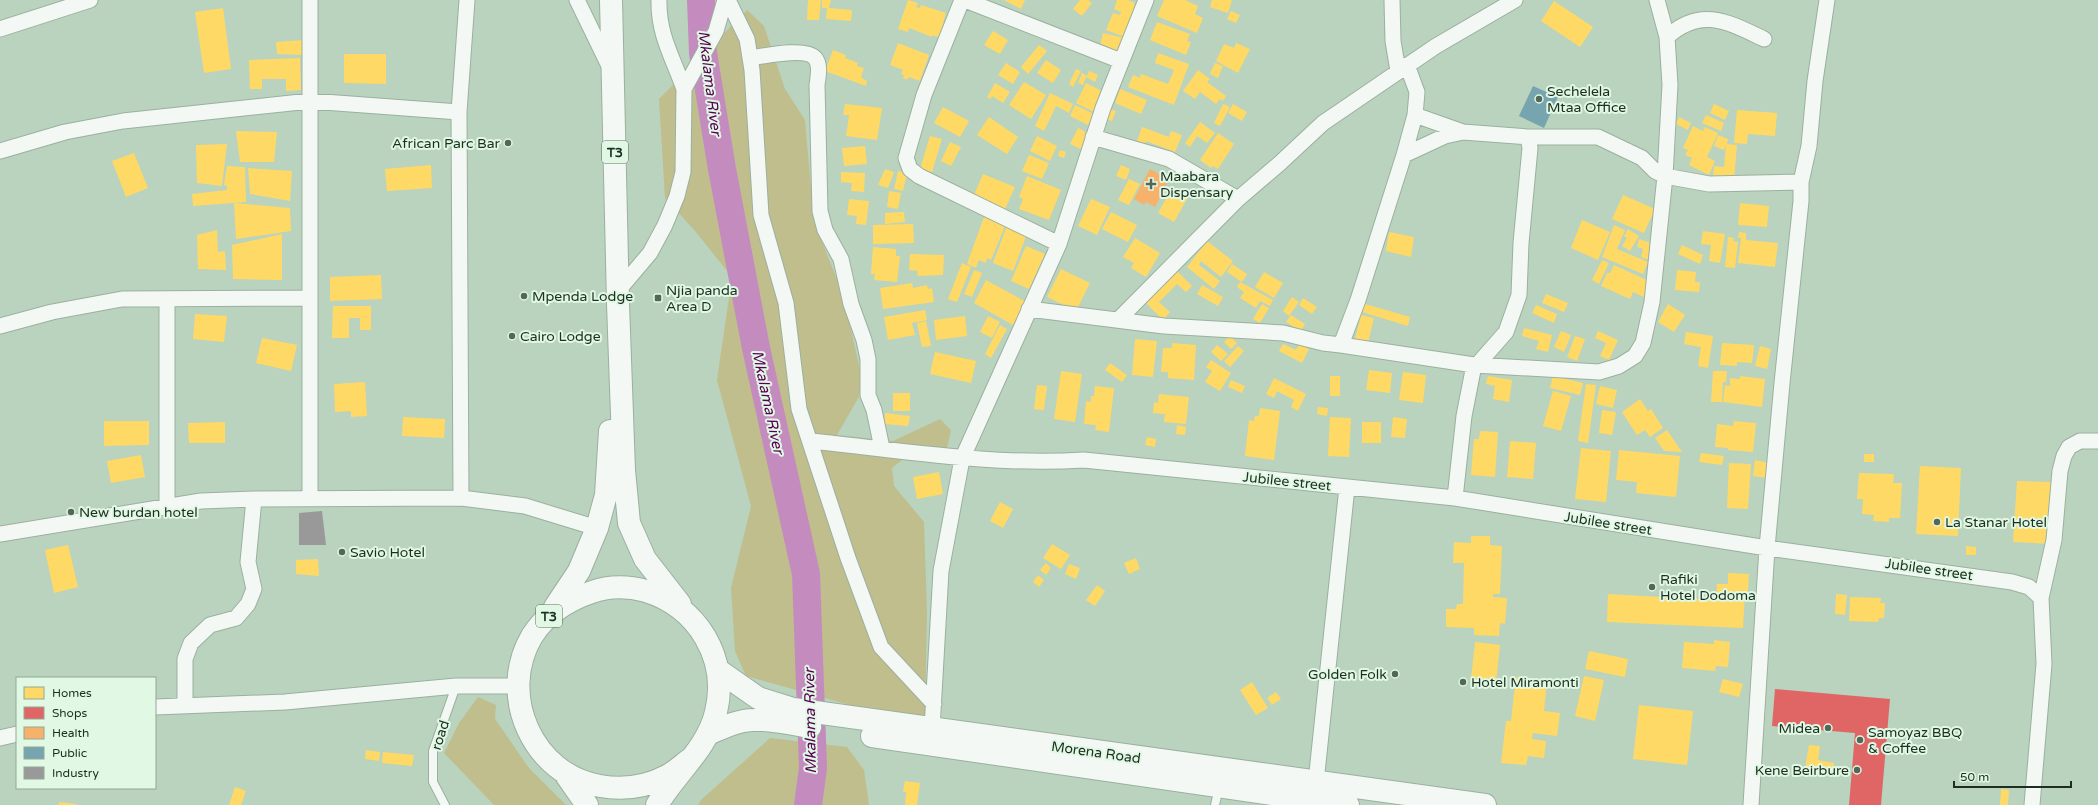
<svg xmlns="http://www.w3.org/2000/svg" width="2098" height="805" viewBox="0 0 2098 805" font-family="'Varela Round',sans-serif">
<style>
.green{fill:#c0be8c}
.homes{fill:#ffd966}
.shops{fill:#e06666}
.health{fill:#f6b26b}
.public{fill:#76a5af}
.industry{fill:#999}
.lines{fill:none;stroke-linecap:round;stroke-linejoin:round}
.river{stroke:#c48bbf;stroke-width:28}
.lane-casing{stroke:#9bb09f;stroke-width:10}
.street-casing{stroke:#9bb09f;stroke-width:17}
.secondary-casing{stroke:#9bb09f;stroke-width:24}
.highway-casing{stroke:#9bb09f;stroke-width:24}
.lane{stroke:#f4f8f5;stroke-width:8}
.street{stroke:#f4f8f5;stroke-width:15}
.secondary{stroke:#f4f8f5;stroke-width:22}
.highway{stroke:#f4f8f5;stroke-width:22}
.poi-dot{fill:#546858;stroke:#e0f8e4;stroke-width:1.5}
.labels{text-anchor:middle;stroke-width:4;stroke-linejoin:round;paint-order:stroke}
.shield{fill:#e0f8e4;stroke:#586b5c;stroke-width:1}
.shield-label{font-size:13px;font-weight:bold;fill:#1d2f21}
.poi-label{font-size:14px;fill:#1d2f21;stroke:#e0f8e4;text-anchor:start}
.street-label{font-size:14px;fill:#1d2f21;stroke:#e0f8e4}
.water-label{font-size:15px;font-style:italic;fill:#590055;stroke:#e0f8e4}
</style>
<rect width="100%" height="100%" fill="#b9d3be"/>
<!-- green -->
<path class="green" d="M747 10 764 26 785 89 805 120 814 222 843 294 864 388 837 435 893 441 940 419 951 430 945 457 912 452 892 468 894 486 924 522 927 612 925 716 857 707 746 676 735 651 731 588 751 506 717 380 732 277 695 231 665 198 659 99Z
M478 697 496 705 495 719 529 768 566 805H494L444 753 459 723Z
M770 738 847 747 864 770 869 805H698L701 800Z"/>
<!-- homes -->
<path class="homes" d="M808 0H821L819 20H807Z
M822 0H831L829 8 852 10 851 21 826 19 827 8H822Z
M908 0 918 3 916 7 920 8 921 5 946 13 943 23 945 24 941 38 932 35V37L909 28 908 32 898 29Z
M1004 0H1025L1021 9Z
M1080 0H1088L1092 3 1082 16 1073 9Z
M1117 0H1128L1135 3 1134 5 1136 6 1125 37 1106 30 1113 13 1120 15 1121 12 1114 9Z
M1164 0H1185L1198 6 1195 14 1203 18 1197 33 1157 16Z
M1212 0H1232L1228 13 1210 7Z
M1554 1 1593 27 1580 47 1541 21Z
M223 8 231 69 204 73 195 12Z
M1231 11 1240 15 1236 23 1227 19Z
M1157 22 1190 34 1187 41 1191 42 1186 55 1150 40Z
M993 31 1008 40 1000 54 984 45Z
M1103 33 1125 38 1119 52 1099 50Z
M304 40 303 55 277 54 276 42Z
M898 43 929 55 920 81 909 77 907 80 903 78 904 75 901 74 903 70 890 65Z
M1236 43 1250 49 1238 73 1216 61 1224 44 1234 48Z
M1039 45 1047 51 1028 74 1021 67Z
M833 50 846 55 845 58 858 63 857 66 864 68 861 77 867 81 866 86 825 71Z
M1158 53 1189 64 1174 105 1128 87 1133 75 1140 78 1141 74 1168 84 1174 70 1155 63Z
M344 54H386V84L344 83Z
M300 58 301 90 286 91V79H262V89H250L249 60Z
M1046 60 1061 70 1053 83 1037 73Z
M1006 63 1020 72 1013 84 998 75Z
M1215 63 1223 66 1218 78 1210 74Z
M1076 69 1081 71 1073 87 1069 84Z
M1198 70 1210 79 1207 82 1226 96 1223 101 1220 99 1216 104 1200 92 1195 99 1183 91Z
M1089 71 1098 75 1095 82 1086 77 1083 85 1078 83 1082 73 1087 76Z
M1024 82 1046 95 1031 119 1009 105Z
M995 83 1010 92 1003 103 992 96 990 99 987 97Z
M1086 83 1104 92 1094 112 1076 103Z
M1120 89 1147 100 1141 114 1115 103Z
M1050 93 1073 104 1069 113 1056 106 1044 131 1035 126Z
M845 104 882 108 877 140 846 136 849 115H843Z
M1223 104 1230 107 1220 126 1214 123Z
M1233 104 1247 112 1242 121 1228 113Z
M1714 104 1729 111 1725 120 1710 113Z
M1075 105 1094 114 1088 125 1070 116Z
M943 107 969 121 960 137 934 123Z
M1110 109 1116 111 1112 121 1106 119Z
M1737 110 1777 113 1775 136 1748 134 1747 144 1734 143Z
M1706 115 1724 123 1721 131 1702 123Z
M989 117 1018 137 1007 154 977 135Z
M1679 117 1691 123 1688 130 1676 124Z
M1200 122 1215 133 1207 143 1197 136 1190 147 1185 143Z
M1693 126 1703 131 1705 127 1718 133 1707 157 1715 161 1709 175 1689 165 1692 158 1685 155 1688 150 1683 148Z
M1142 127 1169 137 1171 131 1182 135 1175 152 1146 141 1145 144 1137 141Z
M1078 128 1088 133 1081 149 1070 144Z
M236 131 277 132 274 162H240Z
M1218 133 1234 144 1218 169 1213 166 1211 168 1200 160Z
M1718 135 1728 139 1727 144 1737 145 1734 180 1713 178 1714 166 1724 167 1726 145 1724 150 1714 146Z
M930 136 942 139 932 172 920 169Z
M1037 136 1057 146 1050 161 1030 151Z
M950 142 961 147 951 166 941 161Z
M227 144 222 186 197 183 196 145Z
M865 146 867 164 844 166 842 148Z
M1060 150 1066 152 1064 158 1058 156Z
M134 153 148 188 126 197 112 161Z
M1029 155 1049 163 1042 179 1022 171Z
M431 165 432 188 387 191 385 169Z
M1121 165 1130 169 1126 180 1116 176Z
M227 166 245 167 246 202 193 206 192 194 227 190V186L224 185Z
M248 168 292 171 290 201 250 194Z
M885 169 894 172 888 188 878 185Z
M898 171 907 173 903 191 894 189Z
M841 172 865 173 864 192 851 191 852 183 841 182Z
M983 174 1015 187 1005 209 974 195Z
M1027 176 1061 190 1049 220 1019 209 1023 199 1019 197Z
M1129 179 1140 184 1129 205 1118 200Z
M1171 190 1187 199 1174 222 1158 213Z
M889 191 901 193 898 209 887 207Z
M1623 195 1655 209 1644 233 1612 219Z
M849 199 869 201 866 225 856 224 857 216 847 215Z
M1091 199 1110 207 1097 235 1078 226Z
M234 203 290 208 291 231 236 239Z
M1740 203 1769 206 1767 227 1738 225Z
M904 212 905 222 885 224V213Z
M1111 212 1137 225 1128 242 1102 229Z
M984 217 1005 226 991 260 987 258 986 263 979 260 976 268 967 264Z
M1582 220 1610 232 1598 260 1571 248Z
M1008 223 1028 231 1013 271 993 263Z
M913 224 914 243 873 244V225Z
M1614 225 1625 230 1617 249 1648 262 1643 274 1602 257Z
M1628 229 1639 236 1630 251 1622 246 1627 238 1624 236Z
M217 230 218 252 225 251 226 270 198 269 197 235Z
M1703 231 1725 234 1720 263 1709 261 1711 245 1701 244Z
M1389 232 1414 237 1411 257 1386 251Z
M1739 232 1746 233V240L1778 243 1775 267 1738 263 1741 238H1738Z
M282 234V280L233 279 232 245Z
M1728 237 1734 238 1733 241 1738 242 1735 268 1725 267Z
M1135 238 1160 253 1146 277 1131 268 1134 263 1123 257Z
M1639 239 1657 245 1652 261 1641 257 1643 249 1637 247Z
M1207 241 1233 261 1221 277 1201 261 1199 265 1220 281 1214 289 1187 267Z
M1682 245 1703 255 1700 264 1678 254Z
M1026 246 1045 254 1029 289 1011 281Z
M873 247 896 249V256H900L897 282 874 280 875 274H871Z
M910 254 944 255 943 275 917 276 918 271 909 270Z
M1602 260 1609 263 1599 284 1592 280Z
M962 263 971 267 957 302 948 299Z
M1232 264 1247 274 1242 282 1227 272Z
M1614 265 1651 282 1644 297 1633 292 1630 299 1601 286 1607 273H1610Z
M1061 269 1090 283 1076 311 1047 297Z
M974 270 982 273 972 297 964 294Z
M1176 270 1192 286 1186 292 1177 284 1159 302 1170 312 1163 320 1145 302Z
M1677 270 1696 272 1695 282H1700L1699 292 1675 290Z
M1264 272 1283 283 1274 298 1255 287Z
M381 275 382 299 330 301V277Z
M986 280 1026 302 1013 325 974 303Z
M1240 282 1273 300 1270 306 1260 301 1256 308 1240 298 1244 292 1237 287Z
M912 283 913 288 927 285 928 289 932 288 934 302 883 309 880 288Z
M1202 285 1223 297 1218 306 1197 294Z
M1546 294 1568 303 1564 312 1542 303Z
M1292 297 1299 302 1289 316 1283 311Z
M1303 298 1317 307 1312 314 1299 305Z
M1262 304 1269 308 1260 323 1253 319Z
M1365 304 1410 317 1408 326 1362 312Z
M1668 304 1685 315 1674 332 1658 322Z
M1536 305 1557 314 1554 323 1532 313Z
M333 306H371V330H360V318H349V338H332Z
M925 310 927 320 912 323 915 335 888 340 884 317Z
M195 314 227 316 224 342 193 339Z
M1291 315 1305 324 1301 331 1286 322Z
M1361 315 1374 318 1367 347 1354 343Z
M965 316 967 336 936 340 934 320Z
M988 316 1000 322 992 338 980 332Z
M926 321 931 346 922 347 917 323Z
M1000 325 1007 329 991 358 985 354Z
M1524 328 1552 335 1548 352 1536 349 1539 341 1522 336Z
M1561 331 1571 335 1564 352 1554 347Z
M1598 331 1618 340 1609 360 1600 356 1606 343 1595 338Z
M1686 332 1713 336 1708 368 1698 366 1701 347 1684 344Z
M1230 336 1237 343 1231 349 1224 342Z
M1575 336 1585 339 1577 361 1567 357Z
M262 338 297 345 291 371 256 363Z
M1135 339 1157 341 1153 377 1132 375Z
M1172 343 1196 345 1194 380 1168 378V372H1161L1163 348H1172Z
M1722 343 1754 345 1752 363 1737 362V366L1720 365Z
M1283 344 1296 350 1299 344 1309 349 1302 363 1279 351Z
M1217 345 1228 354 1221 361 1211 352Z
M1238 346 1244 351 1230 367 1224 361Z
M1760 346 1771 349 1767 369 1755 366Z
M935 352 976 361 971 383 930 374Z
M1211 360 1231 373 1220 391 1205 382 1212 371 1206 367Z
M1110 363 1127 375 1122 382 1105 370Z
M1369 370 1392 373 1390 393 1366 390Z
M1061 371 1082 374 1075 422 1054 419Z
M1713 371H1727L1726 382H1723L1722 402H1711Z
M1403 372 1426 375 1423 403 1399 400Z
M1330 376H1340V396H1330Z
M1488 376 1512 380 1509 402 1493 399 1495 386 1486 384Z
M1553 376 1583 383 1580 395 1550 388Z
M1740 376 1765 379 1762 407 1723 402 1725 385 1730 386V378L1740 379Z
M1274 378 1306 394 1298 411 1291 407 1294 400 1277 391 1274 398 1266 394Z
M1231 380 1245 386 1242 393 1228 387Z
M365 382 367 416 351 417V411L335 412 334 384Z
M1586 384 1596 385 1588 443 1578 441Z
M1037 385 1047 386 1044 410 1034 409Z
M1095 386 1114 388 1109 432 1095 430 1096 425 1084 424 1086 401 1091 402V396H1094Z
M1600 386 1617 390 1613 408 1596 404Z
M1553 391 1571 396 1561 431 1543 426Z
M893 393H910V411H893Z
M1159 394 1189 397 1186 424 1164 422 1165 414 1153 413 1154 402 1158 403Z
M1640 399 1648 411 1651 409 1663 428 1650 437 1645 430 1637 435 1622 412Z
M1318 407 1328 408 1327 416 1317 414Z
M1260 408 1280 411 1274 460 1245 456 1249 420 1254 421 1255 416H1259Z
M1602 410 1616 412 1612 435 1599 433Z
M885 413 910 416 908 426 884 424Z
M403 417 445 419 444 438 402 436Z
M1330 417 1351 418 1349 457 1328 456Z
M1393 417 1407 419 1405 438 1391 437Z
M104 421H149V445L104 446Z
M1734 421 1756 423 1753 452 1728 450V448L1715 447 1717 424 1733 426Z
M225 422V443H189L188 423Z
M1362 422H1381V443H1362Z
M1177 425 1186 427 1185 435 1176 434Z
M1667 430 1682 452 1664 451 1655 438Z
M1480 431 1498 432 1495 477 1471 475 1474 439H1479Z
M1147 437 1156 439 1155 447 1145 445Z
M1510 441 1536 443 1533 479 1507 477Z
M1581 448 1611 451 1606 502 1575 499Z
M1619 450 1680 456 1676 497 1636 493 1637 482 1616 480Z
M1701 453 1724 456 1722 465 1699 462Z
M1864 454H1874V462H1864Z
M141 455 145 477 111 483 107 461Z
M1755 460 1769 463 1767 478 1753 476Z
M1729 463 1751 464 1748 509 1727 508Z
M1920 466 1961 468 1958 536 1916 534Z
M939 472 943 494 917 499 913 477Z
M1859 473 1894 474 1893 483H1902L1900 518H1889V522L1873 521 1874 515 1862 514 1863 499H1857Z
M2017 481 2054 482 2051 544 2013 542Z
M1000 502 1013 509 1003 528 990 521Z
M1471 536H1490V545L1502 546 1500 594H1493V597L1507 598 1505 624 1500 623 1499 636 1474 635V628L1446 627V609H1456L1457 604H1463L1464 563H1453L1454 542 1471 543Z
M1052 544 1070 555 1061 569 1043 558Z
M68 545 78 587 54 593 45 550Z
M1966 546 1976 547V555H1966Z
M1136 558 1140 569 1129 574 1124 563Z
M318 559 319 576 296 574V560Z
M1046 563 1051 568 1046 575 1040 570Z
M1069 564 1080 568 1076 579 1065 574Z
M1728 573 1749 574 1748 593H1745L1743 628 1607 622 1608 594 1716 600 1717 584H1728Z
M1038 575 1044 580 1039 587 1033 582Z
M1097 585 1105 591 1095 606 1086 600Z
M1836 594 1847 595 1845 615 1835 614Z
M1850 597 1881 598 1880 603H1885L1884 618H1879L1878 622 1849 621Z
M1714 640 1730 642 1728 667 1716 666 1715 671 1682 668 1684 642 1714 644Z
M1475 642 1500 645 1496 682 1471 679Z
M1589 651 1628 659 1625 677 1585 669Z
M1584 676 1604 680 1595 721 1575 716Z
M1516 677 1547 681 1544 711 1560 713 1557 736 1533 733 1532 739 1546 741 1544 758 1528 756 1526 765 1501 763 1506 721H1511Z
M1723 679 1743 684 1739 697 1719 692Z
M1252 682 1268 708 1256 715 1240 690Z
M1276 692 1281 699 1272 705 1267 698Z
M1639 705 1693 711 1687 765 1633 759Z
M1809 745 1820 746 1818 760 1834 763 1833 772 1805 768Z
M366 750 380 752 379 761 365 759Z
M383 752 414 755 412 766 382 763Z
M905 781 920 783 917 805H905L906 792H903Z
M235 787 246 791 241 805H229Z
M2001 789 2009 790 2008 805H2000Z
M59 802 76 804V805H59Z"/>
<!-- shops -->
<path class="shops" d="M1775 689 1890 699 1881 805H1849L1855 733 1772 726Z"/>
<!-- health -->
<path class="health" d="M1150 169 1165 177 1162 181 1167 184 1155 207 1146 202 1144 205 1134 199Z"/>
<!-- public -->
<path class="public" d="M1533 86 1558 97 1544 128 1519 116Z"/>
<!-- industry -->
<path class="industry" d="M322 511 326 545H299V513Z"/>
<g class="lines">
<!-- river -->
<path class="river" d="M701 0 703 53 722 169 756 348 806 574 813 768 808 805"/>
<!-- lane casing -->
<g class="lane-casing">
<path id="lane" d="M445 805 433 782V751L456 686
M1215 805 1219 787"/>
</g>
<!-- street casing -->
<g class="street-casing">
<path id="street" d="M310 0V498
M577 0 610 68
M659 0C658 34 673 58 684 89
M728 0 747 39 752 70 761 215 786 303 799 409 848 558 881 647 934 704
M962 0 924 95 906 158 910 169 919 176 1059 244
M965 0 1121 61
M1392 0 1393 41 1398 71
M0 29 90 0
M1667 37C1701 6 1728 22 1764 39
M750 58C764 56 806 47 815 58 821 65 818 77 817 85L820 211 825 230 841 259 851 304 864 340 868 359V395L874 410 882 448
M1415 115 1463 132
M1093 137 1169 159 1238 199
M0 151 65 132 123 121 310 101 459 112
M1404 155 1415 115 1417 92 1407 65
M617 292 650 253 665 225 677 196 683 172 684 89 716 31 725 0
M1029 309 1164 326 1283 333 1323 343 1341 345 1358 300 1404 155 1445 136 1463 132 1528 137H1598L1642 158 1655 171 1665 176 1709 184 1801 182
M1118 320 1238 199 1279 164 1323 123 1436 46 1515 0
M0 326 52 312 122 299 310 298
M1341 345 1474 365
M1477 365 1506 332 1519 295 1521 243 1530 148 1528 137
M810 441C902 450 991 466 1084 460L1455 498 1767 548 2012 582 2029 587 2041 598
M461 498 459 112 467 0
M1455 498 1464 416 1474 365 1599 372 1619 366 1635 356 1643 343 1652 302 1665 176 1670 85 1667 37 1657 0
M167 506V299
M0 534 201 501 254 499 461 498 525 506 597 528
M185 706V659L191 643 210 625 236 618 248 604 254 589 248 562 254 499
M155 707 285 702 456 686H518
M932 729 941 571 962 459 1059 244 1103 108 1146 0
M0 738 17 734
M1316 782 1347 487
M1751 805 1767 548 1782 383 1801 201V182L1809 146 1815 81 1827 0
M2032 805 2044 664 2041 598 2054 540 2060 471 2064 456 2069 447 2080 441H2098"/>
</g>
<!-- secondary casing -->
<g class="secondary-casing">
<path id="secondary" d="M718 670 758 698 793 709 1485 805
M708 734C722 728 738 720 754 720 773 719 792 724 810 727
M872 736 1348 805"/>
</g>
<!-- highway casing -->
<g class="highway-casing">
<path id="highway" d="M611 0 618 304 624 470 629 523 645 559 680 604
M555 607 579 571 597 528 606 495 610 431
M566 775 587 805
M657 805C675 774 708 748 716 712 729 659 698 607 646 591 628 586 609 586 592 592 568 600 546 614 532 636 497 695 533 775 600 786 623 790 646 787 667 776 675 772 682 765 689 760"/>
</g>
<!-- lane -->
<use href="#lane" class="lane"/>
<!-- street -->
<use href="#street" class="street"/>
<!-- secondary -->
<use href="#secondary" class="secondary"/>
<!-- highway -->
<use href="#highway" class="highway"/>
</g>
<!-- markers -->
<g class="poi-dot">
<circle cx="1539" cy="99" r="4"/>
<circle cx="508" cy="143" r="4"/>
<path d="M1149 178h4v4h4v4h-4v4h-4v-4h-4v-4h4z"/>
<circle cx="524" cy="296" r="4"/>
<rect x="654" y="294" width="8" height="8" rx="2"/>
<circle cx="512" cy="336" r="4"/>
<circle cx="71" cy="512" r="4"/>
<circle cx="1937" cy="522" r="4"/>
<circle cx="342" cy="552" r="4"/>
<circle cx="1652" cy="587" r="4"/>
<circle cx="1395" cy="674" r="4"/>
<circle cx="1463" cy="682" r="4"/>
<circle cx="1828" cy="728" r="4"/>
<circle cx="1860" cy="740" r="4"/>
<circle cx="1857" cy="770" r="4"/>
</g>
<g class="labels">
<!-- shield labels -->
<g class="shield">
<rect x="602" y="141" width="26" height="22" rx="3"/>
<rect x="536" y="605" width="26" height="22" rx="3"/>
</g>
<g class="shield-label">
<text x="615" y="157">T3</text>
<text x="549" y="621">T3</text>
</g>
<!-- poi labels -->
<g class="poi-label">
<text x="1547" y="96">Sechelela<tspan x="1547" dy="16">Mtaa Office</tspan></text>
<text x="500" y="148" text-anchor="end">African Parc Bar</text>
<text x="1160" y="181">Maabara<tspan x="1160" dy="16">Dispensary</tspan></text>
<text x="666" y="295">Njia panda<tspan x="666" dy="16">Area D</tspan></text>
<text x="532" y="301">Mpenda Lodge</text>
<text x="520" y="341">Cairo Lodge</text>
<text x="79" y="517">New burdan hotel</text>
<text x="1945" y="527">La Stanar Hotel</text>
<text x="350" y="557">Savio Hotel</text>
<text x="1660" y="584">Rafiki<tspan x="1660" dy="16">Hotel Dodoma</tspan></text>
<text x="1387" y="679" text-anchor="end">Golden Folk</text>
<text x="1471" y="687">Hotel Miramonti</text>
<text x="1820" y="733" text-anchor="end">Midea</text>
<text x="1868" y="737">Samoyaz BBQ<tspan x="1868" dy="16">&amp; Coffee</tspan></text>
<text x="1849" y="775" text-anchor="end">Kene Beirbure</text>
</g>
<!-- street labels -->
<g class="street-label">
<text transform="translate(1287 481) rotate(6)" y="5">Jubilee street</text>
<text transform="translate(1608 523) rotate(9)" y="5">Jubilee street</text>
<text transform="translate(1929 569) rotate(8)" y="5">Jubilee street</text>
<text transform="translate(440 735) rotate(-73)" y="5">road</text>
<text transform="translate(1096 752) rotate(8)" y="5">Morena Road</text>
</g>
<!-- water labels -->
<g class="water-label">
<text transform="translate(710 83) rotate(83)" y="5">Mkalama River</text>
<text transform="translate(768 402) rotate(78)" y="5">Mkalama River</text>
<text transform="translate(810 721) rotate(-91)" y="5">Mkalama River</text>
</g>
</g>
<!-- legend -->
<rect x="16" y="677" width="140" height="112" fill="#e0f8e4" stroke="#92a896"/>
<rect x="24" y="687" width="20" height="12" fill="#ffd966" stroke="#92a896"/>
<text x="52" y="697" font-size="12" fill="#1d2f21">Homes</text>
<rect x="24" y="707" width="20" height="12" fill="#e06666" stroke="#92a896"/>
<text x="52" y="717" font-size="12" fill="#1d2f21">Shops</text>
<rect x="24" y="727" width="20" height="12" fill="#f6b26b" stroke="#92a896"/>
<text x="52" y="737" font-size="12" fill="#1d2f21">Health</text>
<rect x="24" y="747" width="20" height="12" fill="#76a5af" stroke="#92a896"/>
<text x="52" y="757" font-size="12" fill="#1d2f21">Public</text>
<rect x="24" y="767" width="20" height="12" fill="#999999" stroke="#92a896"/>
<text x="52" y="777" font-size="12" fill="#1d2f21">Industry</text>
<!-- scale -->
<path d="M1954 781v6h117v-6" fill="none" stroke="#1d2f21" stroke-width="2"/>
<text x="1960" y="781" font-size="12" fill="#1d2f21" stroke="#e0f8e4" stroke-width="3" paint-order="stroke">50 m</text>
</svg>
